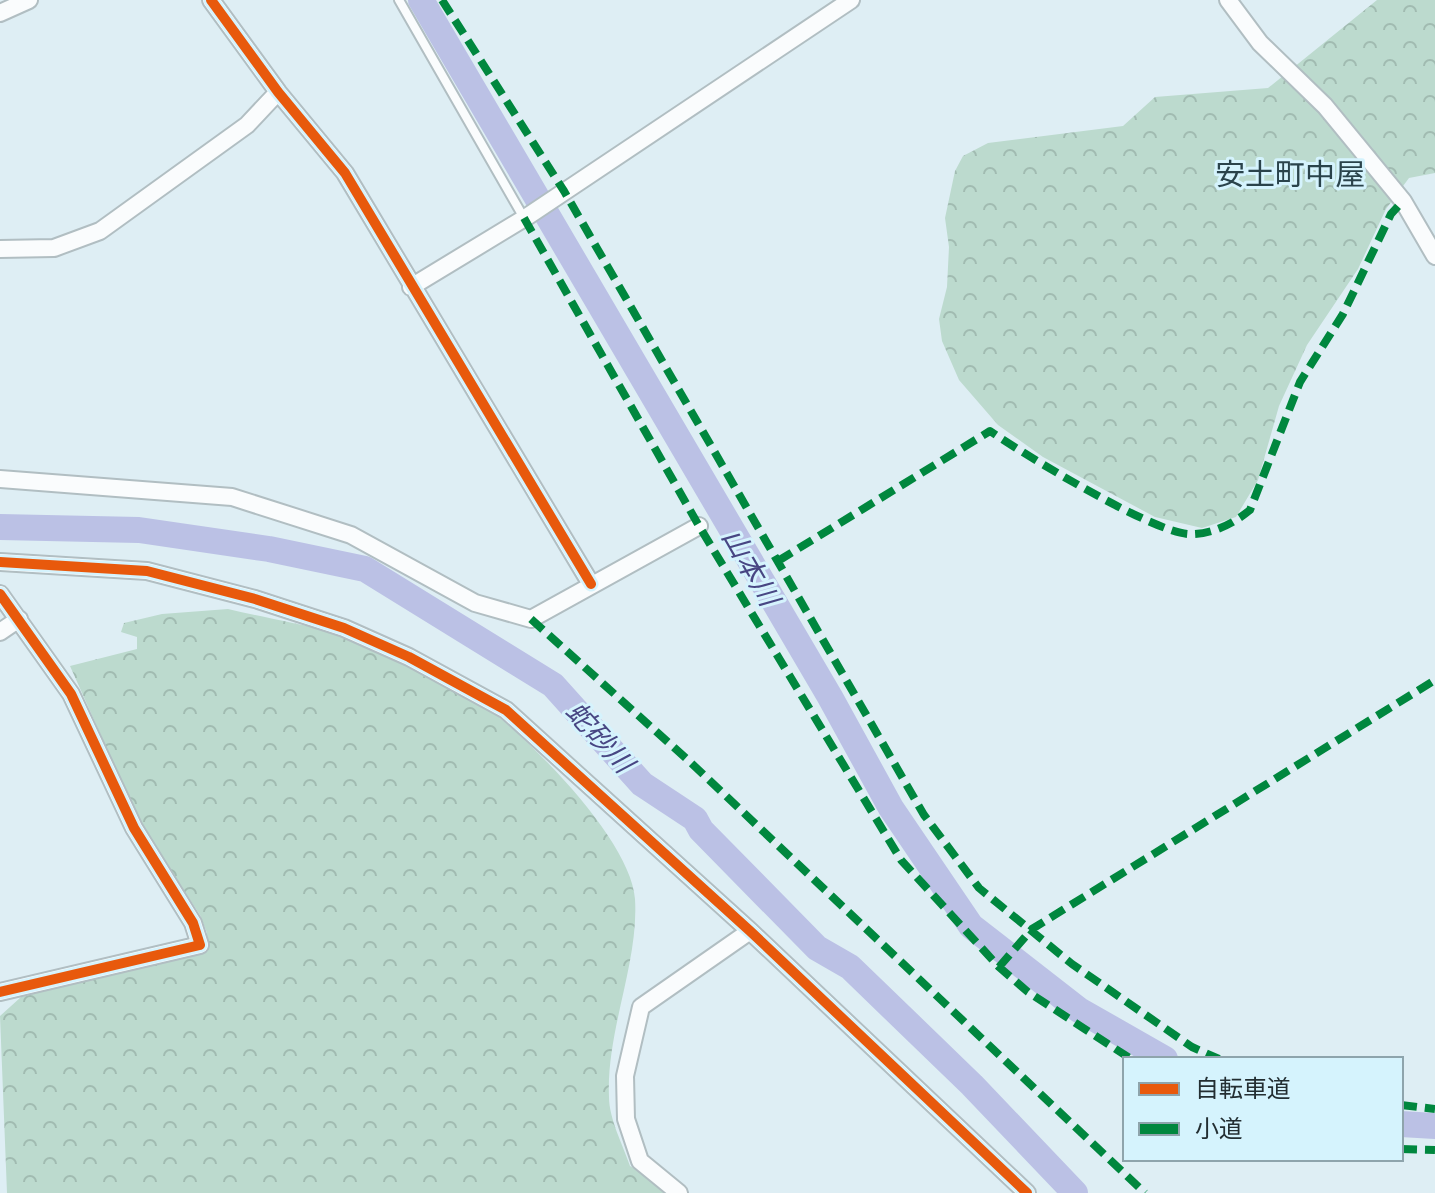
<svg xmlns="http://www.w3.org/2000/svg" width="1435" height="1193" viewBox="0 0 1435 1193" font-family="'Public Sans','Noto Sans JP',sans-serif">
<style>
.forest{fill:url(#forest-crowns)}
.lines{fill:none;stroke-linecap:round;stroke-linejoin:round}
.river{stroke:#bbc1e5;stroke-width:26}
.lane-casing{stroke:#b1bec2;stroke-width:12}
.street-casing{stroke:#b1bec2;stroke-width:20}
.lane{stroke:#fafcfd;stroke-width:8}
.street{stroke:#fafcfd;stroke-width:16}
.quiet{stroke:#00873e;stroke-width:8;stroke-dasharray:16 8;stroke-linecap:butt}
.cycleway-casing{stroke:#d5f3fd;stroke-width:15}
.cycleway{stroke:#e8590c;stroke-width:10}
.labels{text-anchor:middle;stroke-width:6;stroke-linejoin:round;paint-order:stroke}
.water-label{font-size:28px;font-style:italic;fill:#484683;stroke:#d5f3fd}
.quarter-label{font-size:30px;fill:#2a434b;stroke:#d5f3fd}
</style>
<defs>
<pattern id="forest-crowns" width="20" height="18" patternUnits="userSpaceOnUse" patternTransform="scale(2)"><rect width="20" height="18" fill="#bcdace"/><path d="M2 6a3 3 0 1 1 6 0M12 15a3 3 0 1 1 6 0" fill="none" stroke="#a1bbb1"/></pattern>
</defs>
<rect width="100%" height="100%" fill="#deeef4"/>
<!-- forest -->
<path class="forest" d="M1377 0H1435V173L1409 178 1386 209 1358 269 1307 345 1279 406 1258 480 1236 517 1202 528 1155 517 1043 457 998 425 959 380 942 341 939 319 947 287 949 247 945 218 955 171 963 156 988 143 1123 126 1155 97 1268 88Z
M228 609C287 623 355 633 410 656 475 682 630 826 635 899 639 963 606 1031 609 1097 609 1119 623 1145 630 1166L674 1193H7L0 1016 21 997 189 954 207 933 200 915 141 825 70 666 137 649V637L121 632 124 623 162 614Z"/>
<g class="lines">
<!-- river -->
<path class="river" d="M421 0 830 697 891 808 971 926 1079 1010 1165 1059
M0 527 139 530 269 549 365 569 553 685 642 784 695 819 701 830 817 948 850 967 972 1085 1075 1193
M1401 1124 1435 1126"/>
<!-- lane casing -->
<g class="lane-casing">
<path id="lane" d="M399 0 524 218"/>
</g>
<!-- street casing -->
<g class="street-casing">
<path id="street" d="M211 0 278 92 345 173 591 584
M1228 0 1260 43 1325 106 1403 201 1435 256
M0 13 29 0
M0 249 54 248 100 231 247 125 278 92
M411 287 528 216 851 0
M0 479 232 497 351 535 475 603 531 619 699 526
M0 562 147 571 255 599 344 628 409 657 506 710 750 931 1027 1193
M0 594 71 694 134 828 193 923 200 945 0 992
M0 632 19 619
M679 1193 640 1161 626 1119 625 1076 641 1007 750 931"/>
</g>
<!-- lane -->
<use href="#lane" class="lane"/>
<!-- street -->
<use href="#street" class="street"/>
<!-- quiet -->
<path class="quiet" d="M442 0 564 191 924 815 979 888 1072 964 1192 1047 1219 1059
M524 218 699 526 901 860 999 967 1028 992 1131 1059
M778 561 990 431C1025 455 1150 531 1188 534 1211 535 1233 524 1250 510L1300 382 1343 314 1391 214 1403 201
M531 619 689 761 1145 1193
M999 967 1032 929 1435 680
M1401 1105 1435 1109
M1401 1149 1435 1150"/>
<!-- cycleway casing -->
<g class="cycleway-casing">
<path id="cycleway" d="M211 0 278 92 345 173 591 584
M0 562 147 571 255 599 344 628 409 657 506 710 750 931 1027 1193
M0 594 71 694 134 828 193 923 200 945 0 992"/>
</g>
<!-- cycleway -->
<use href="#cycleway" class="cycleway"/>
</g>
<g class="labels">
<!-- water labels -->
<g class="water-label">
<text transform="translate(751 567) rotate(60)" y="10">山本川</text>
<text transform="translate(600 737) rotate(48)" y="10">蛇砂川</text>
</g>
<!-- quarter labels -->
<g class="quarter-label">
<text x="1290" y="185">安土町中屋</text>
</g>
</g>
<!-- legend -->
<rect x="1123" y="1057" width="280" height="104" fill="#d5f3fd" stroke="#8ea4ac" stroke-width="2"/>
<rect x="1139" y="1083" width="40" height="12" fill="#e8590c" stroke="#8ea4ac" stroke-width="2"/>
<text x="1195" y="1097" font-size="24" fill="#232e32">自転車道</text>
<rect x="1139" y="1123" width="40" height="12" fill="#00873e" stroke="#8ea4ac" stroke-width="2"/>
<text x="1195" y="1137" font-size="24" fill="#232e32">小道</text>
</svg>
